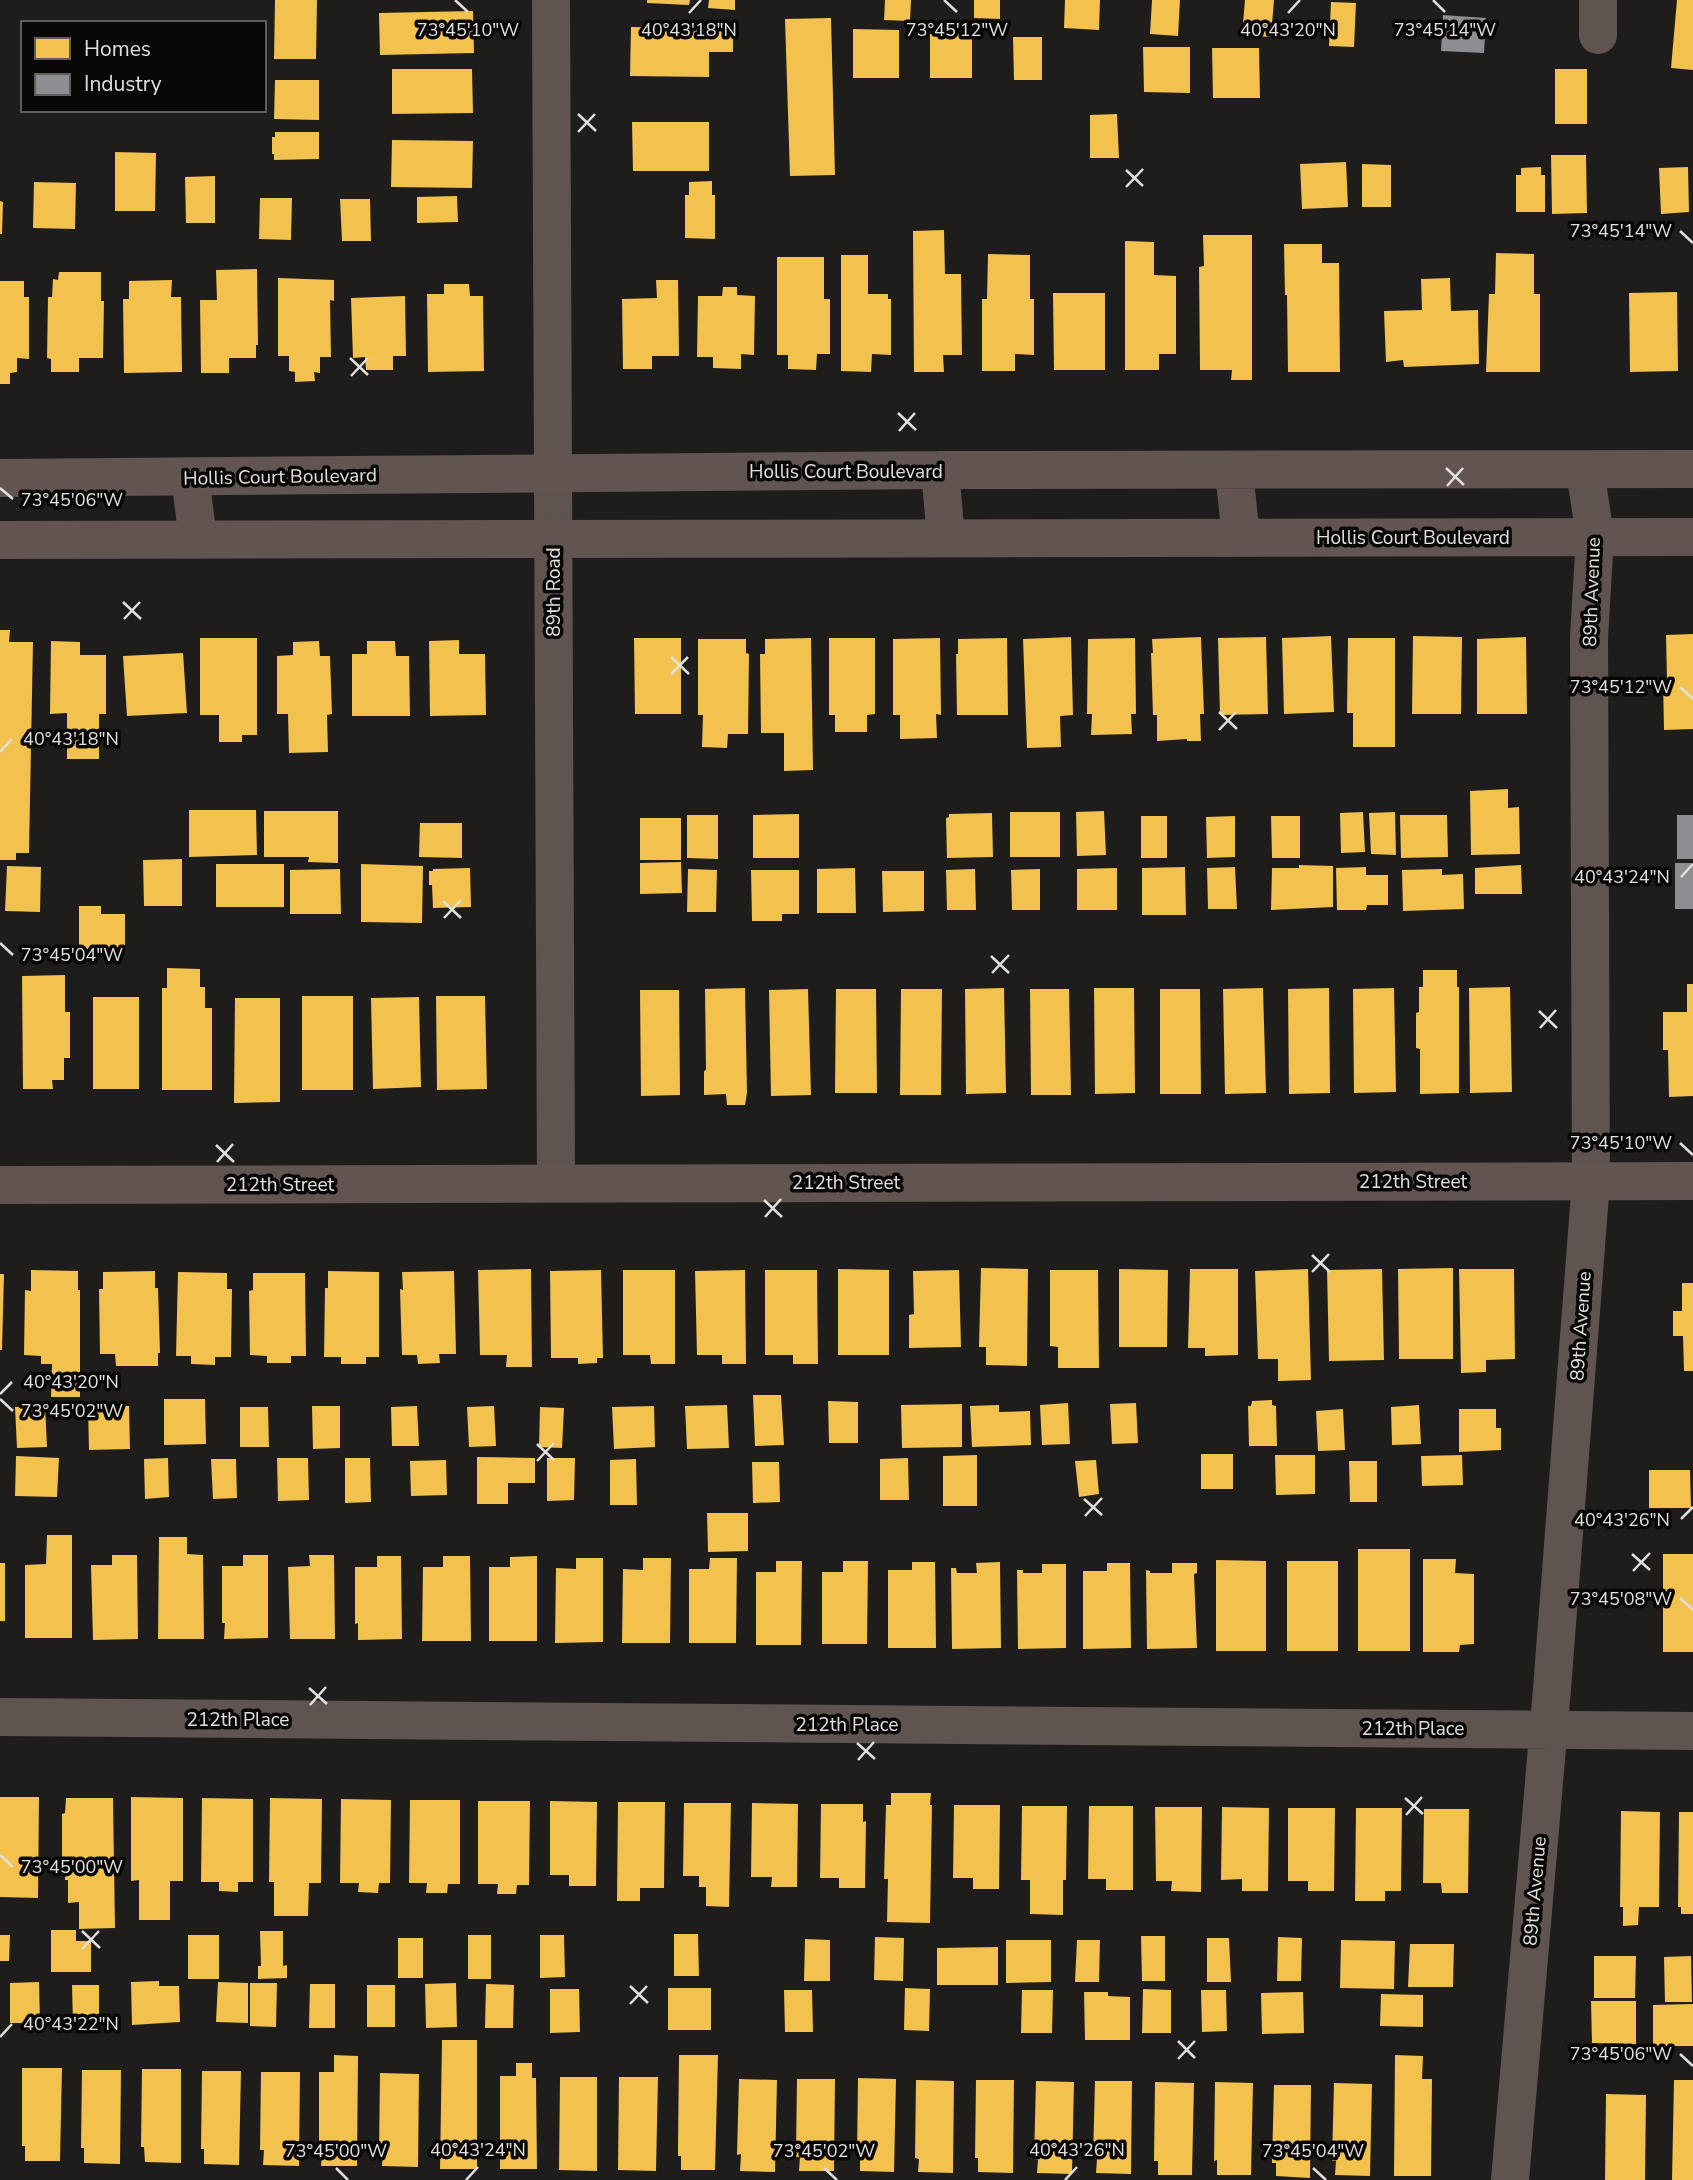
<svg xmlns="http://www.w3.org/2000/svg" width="1693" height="2180" viewBox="0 0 1693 2180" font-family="'Nunito Sans',sans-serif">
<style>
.homes{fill:#f2c14e}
.industry{fill:#8d8d92}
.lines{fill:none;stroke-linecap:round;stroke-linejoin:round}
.minor{stroke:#605451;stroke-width:38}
.major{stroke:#615451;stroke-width:38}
.ticks{fill:none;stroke:#e2e0de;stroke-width:2.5}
.labels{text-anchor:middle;stroke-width:7;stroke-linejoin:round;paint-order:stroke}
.street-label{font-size:19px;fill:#e2e0de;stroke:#080706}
.ticks-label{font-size:18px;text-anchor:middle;fill:#e2e0de;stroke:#080706;stroke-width:7;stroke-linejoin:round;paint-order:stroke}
</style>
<rect width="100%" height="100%" fill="#1f1d1b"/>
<!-- homes -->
<path class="homes" d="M275 0H317L316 59H274Z
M647 0H690L689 5 647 3Z
M709 0H735V10L708 8Z
M885 0H911L910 21 884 20Z
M974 0H1000V19L974 18Z
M1065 0H1100L1099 30 1064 28Z
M1152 0H1180L1178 36 1150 34Z
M1245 0H1274L1271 37 1242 35Z
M1677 0H1693V70L1671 68Z
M1331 2 1356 3 1354 47 1329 46Z
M473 11 474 53 380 55 379 13Z
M831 18 835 175 790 176 785 19Z
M631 27 733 28V52H709V77L630 76Z
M853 29 899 30V78H853Z
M930 34H972V78H930Z
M1013 37H1042V80H1014Z
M1143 47H1190V93L1144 92Z
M1212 48H1259L1260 98H1213Z
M392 69H472L473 113 392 114Z
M1555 69H1587V124H1555Z
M275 80H319V120L274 119Z
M1117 114 1119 158H1090V115Z
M632 122H709V171H633Z
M275 132H319V159L274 160V154H272V137H275Z
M392 140 473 141 472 188 391 187Z
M115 152 156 153 155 211H115Z
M1551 155H1586L1587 213 1552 214Z
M1346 162 1348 207 1302 209 1300 164Z
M1362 164 1391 165V207H1362Z
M1541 167V175H1545V212H1516V175H1521V168Z
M1688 167 1689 212 1661 214 1659 168Z
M215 176V223H186L185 177Z
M712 181V195H715V239L685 238V195H689V182Z
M34 182 76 183 75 229 33 228Z
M457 196 458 222 417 223V197Z
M260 198H292L291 240 259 239Z
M340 199H370L371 241H342Z
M0 201 3 202 2 234H0Z
M944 230 945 274H961L962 355H943L944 372H914L913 231Z
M1203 235H1252V380H1231L1232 370H1200L1199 267 1204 266Z
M1125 241 1154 242V275L1176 276V354H1159V370H1125Z
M1284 244H1322V263H1339L1340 372H1288L1287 295H1285Z
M1496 253 1534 254V294H1540V372H1486L1489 294H1495Z
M988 254 1030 255V299H1034V355L1015 354V371H982V299H987Z
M841 255H868V294H888V299H891V355L872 354 871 372 841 371Z
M777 257H824V299H830V354H817L816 370 788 369V355H777Z
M257 269 258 345H256V358H229V373H201L200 300H217L216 270Z
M59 272H101V301H104L103 358H79V372H51V359L47 358 48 297H52L53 279 58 280Z
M278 278 334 280V301L330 300 331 357H320V373L314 372 315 381 295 382V372L289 371V356H278Z
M1450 278 1451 311 1478 310 1479 364 1404 367 1403 360 1386 362 1384 311 1422 310 1421 279Z
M172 280 171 297H181L182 372 124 373 123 299H129V281Z
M656 280H678L679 356H652V369H623L622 299 657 298Z
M0 281H24V297H29V359L17 358V372L10 373V384H0Z
M444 284H469L470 296H483L484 371 428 372 427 294H444Z
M723 287H737V295L755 296 754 355 741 354V369L713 368V357H697L698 296H722Z
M1677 292 1678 371 1630 372 1629 293Z
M1053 293H1105V370H1054Z
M405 296 406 356H393V370H366L365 357 353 358 351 298Z
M0 630H10L9 642H33L29 853H16V860H0Z
M1693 634V729L1664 730 1663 680H1667L1666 635Z
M1331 636 1334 712 1284 714 1282 638Z
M1413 636 1462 637 1461 714H1412Z
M1071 637 1073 715 1060 716 1061 747 1027 748 1023 639Z
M1201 637 1204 714H1200L1201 741H1187V739L1157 741V715H1153L1151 653H1153L1152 639Z
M1266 637 1268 714 1220 715 1218 638Z
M1526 637 1527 714H1477V639Z
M200 638H257V735H242V742H219V715H200Z
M634 638H681V714H635Z
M811 638 813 770 784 771V733H761L760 654H765V639Z
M829 638H875V714L867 715V732H835V715H829Z
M940 638 941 715 936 714 937 738 900 739V715H893V639Z
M1007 638 1008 715H957L956 654H958V639Z
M1135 638 1136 714H1131L1132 734 1091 735 1092 714H1087L1088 639Z
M1348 638H1395V747H1353V713H1347Z
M698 639H746V653L749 654 748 734H728L727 748 702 747 703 715H698Z
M459 640V654H485L486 715 430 716 429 641Z
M51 641 80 642V655H106V714H99V759H67V713L50 714Z
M319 641 320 656H330L332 714 327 715 328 752 289 753 288 714H277V656L293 655V642Z
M367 641H395L396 656H409L410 716H352V654H367Z
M183 653 187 713 127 716 123 656Z
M1508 789V808L1519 807 1520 854 1471 855 1470 791Z
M189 810H256L257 855 189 857Z
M264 811H338V863L308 862 309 857H264Z
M1104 811 1106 855 1077 856 1076 812Z
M1010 812H1060V857H1010Z
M1363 812 1365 852 1341 853 1340 813Z
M1395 812 1396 855 1371 854 1369 813Z
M992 813 993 857 947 858 946 818 949 817V814Z
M799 814V858H753V815Z
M687 815H718V859L687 858Z
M1400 815H1447L1448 857 1401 858Z
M1141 816H1167V858H1141Z
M1235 816V857L1207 858 1206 817Z
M1271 816H1300V858H1272Z
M640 818H681V860H640Z
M420 823H462V858L419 857Z
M182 859V906H144L143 860Z
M681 862 682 893 640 894V863Z
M216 864H284V907H216Z
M361 864 423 866 422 923 361 922Z
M1299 865 1333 866V907L1271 910 1272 868H1299Z
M1521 865 1522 894H1475V868Z
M7 866 41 867 40 912 5 911Z
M1185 867 1186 915H1142V868Z
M1235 867 1237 909H1208L1207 868Z
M1366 867V875H1388V905H1367L1366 910H1337L1336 868Z
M470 868 471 907 433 908 432 885H429V871H433V869Z
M855 868 856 913H817V869Z
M1117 868V910H1077V869Z
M340 869 341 914H290V870Z
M688 869 717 870 716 912H687Z
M975 869 976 910H947L946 870Z
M1040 869V910H1012L1011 870Z
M1442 869V875L1463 874 1464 909 1403 911 1402 870Z
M751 870H799V914H782V921H752Z
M882 871H924V911L883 912Z
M79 906H101V914H125V951H79Z
M167 968 200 969V987H205V1008H212V1090H162V988H167Z
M1423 970H1457V987H1459V1093L1420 1094V1049L1416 1048V1013L1419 1012V987H1423Z
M65 975V1012H70V1058H64V1080H52L53 1089H23L22 976Z
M1687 984H1693V1096L1669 1097 1668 1050H1663V1012H1687Z
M1510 987 1512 1092 1470 1093 1469 988Z
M745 988 747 1093 745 1105H727L726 1094 704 1095V1071L706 1070 705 989Z
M1004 988 1006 1093 966 1094 965 989Z
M1094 988H1134L1135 1093 1095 1094Z
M1263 988 1266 1093 1225 1094 1223 989Z
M1329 988 1330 1093 1289 1094 1288 989Z
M1394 988 1396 1092 1354 1093 1353 989Z
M808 989 811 1095 771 1096 769 990Z
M836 989H876L877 1093H835Z
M901 989H942L941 1095H900Z
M1030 989H1069L1071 1095H1031Z
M1160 989H1200L1201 1094H1160Z
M640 990H679L680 1095 641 1096Z
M302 996H353V1090H302Z
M436 996H485L487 1089 437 1090Z
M93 997H139V1089H93Z
M419 997 421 1087 373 1089 371 998Z
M235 998H280V1102L234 1103Z
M981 1268 1028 1269 1027 1366 986 1365V1347H979Z
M1453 1268V1359H1399L1398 1269Z
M531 1269 532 1367H506L507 1355H480L478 1270Z
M838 1269 889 1270V1355H838Z
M1119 1269 1168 1270 1167 1347H1119Z
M1190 1269H1238V1355L1205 1356V1348H1188Z
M1308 1269 1311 1380 1278 1381V1359H1258L1255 1271Z
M1382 1269 1384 1360 1329 1361 1327 1270Z
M1459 1269H1514L1515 1359 1486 1360V1372L1461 1373Z
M31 1270 78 1271V1290H80V1397H51L52 1364H41V1356L24 1355 25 1290 31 1291Z
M601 1270 603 1358H597V1363L578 1364V1358H551L550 1271Z
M623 1270H675V1364H651L650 1355H623Z
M745 1270 746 1364H722V1355H697L695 1271Z
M765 1270H817L818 1364H793V1355H765Z
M959 1270 961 1347 909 1348V1315L914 1314 913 1271Z
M1050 1270H1098L1099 1368H1058V1347L1050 1346Z
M155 1271V1288H158L160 1353H158V1366H116L115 1354H100L99 1289H103V1272Z
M328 1271 379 1272V1357H366V1364H341V1357H324L325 1288H328Z
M454 1271 456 1354H439L440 1363 418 1364 417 1355H402L400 1289 403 1290 402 1272Z
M178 1272 227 1273V1289H232L231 1357H215V1365L191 1364V1356H176Z
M253 1273H305L306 1356H291V1363H267V1356L250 1355 249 1291 253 1290Z
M0 1274H4L2 1350H0Z
M1682 1283H1693V1371H1684L1683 1336H1673V1311H1682Z
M753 1395H781L784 1445 755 1446Z
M164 1399H205L206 1444 164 1445Z
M1272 1400V1405L1276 1406 1277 1446H1249L1248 1406H1251L1252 1401Z
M828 1401 858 1402V1443H829Z
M1068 1403 1070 1444 1042 1445 1040 1405Z
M1136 1403 1138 1443 1112 1444 1110 1404Z
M962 1404V1447L902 1448 901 1405Z
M727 1405 729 1448 687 1449 685 1406Z
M999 1405V1412L1030 1411 1031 1445 972 1447 970 1406Z
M1419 1405 1421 1444 1392 1445 1391 1407Z
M45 1406 47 1447 17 1448 15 1407Z
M88 1406H129L130 1449 89 1450Z
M312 1406H340V1448L313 1449Z
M417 1406 419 1446H392L391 1407Z
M494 1406 496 1446 469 1447 467 1407Z
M654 1406 655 1447 614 1449 612 1407Z
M240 1407H268L269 1447H240Z
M540 1407 564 1408 562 1448 539 1447Z
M1343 1409 1345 1450 1318 1451 1316 1411Z
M1459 1409H1496V1428H1501V1450L1459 1452Z
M1201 1454H1233V1489H1201Z
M977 1455V1506H943V1456Z
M1275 1455H1315V1494L1276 1495Z
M1462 1455 1463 1485 1422 1486 1421 1456Z
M16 1456 59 1458 57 1497 15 1496Z
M477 1457 535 1458V1483H508V1504H477Z
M168 1458 169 1497 145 1499 144 1459Z
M277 1458H308L309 1500 278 1501Z
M345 1458H370L371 1502 345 1503Z
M547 1458H575L574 1500 547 1501Z
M908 1458 909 1500H880V1459Z
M211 1459H236L237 1498 213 1499Z
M636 1459 637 1505H610V1460Z
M446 1460 447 1495 411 1496 410 1461Z
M1096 1460 1099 1494 1079 1497 1075 1461Z
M1349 1461H1377V1502H1350Z
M752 1462H779L780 1502 753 1503Z
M1649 1470H1690L1691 1508H1649Z
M707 1513H748V1551L708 1552Z
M47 1535H72V1638H25V1565L46 1564Z
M159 1537H187V1554L203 1555 204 1639H158Z
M1358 1549H1410V1651H1358Z
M1663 1554H1693V1652H1663Z
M112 1555H137L138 1639 93 1640 91 1565H112Z
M243 1555H268V1638L224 1639 225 1623H222V1566H243Z
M309 1555H334L335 1639H290L288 1567 310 1566Z
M377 1556H401L402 1639 358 1640V1623L355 1624V1567H377Z
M443 1556H470L471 1641H422L423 1567H443Z
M537 1556V1641H489V1567H510V1557Z
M576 1558H603V1642L555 1643 556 1568 576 1569Z
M643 1558H671L670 1643H622L623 1569 643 1570Z
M710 1558H737L736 1643H689V1569H709Z
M1423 1559H1456L1455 1573 1474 1574V1644L1460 1645 1459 1652H1423Z
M1216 1560 1266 1561V1651H1216Z
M776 1561H802L801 1645H756V1572H776Z
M843 1561H868L867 1644H822V1572H843Z
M1287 1561H1338V1651H1287Z
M912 1562H935L936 1648H888V1570H912Z
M1000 1562 1001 1648 952 1649 951 1568H956L957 1573H977L976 1563Z
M0 1563H5V1621H0Z
M1107 1563H1130L1131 1648 1083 1649V1571H1107Z
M1172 1563H1197V1573L1194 1574 1197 1648 1147 1649 1146 1570 1150 1571V1573H1172Z
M1042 1564H1066V1648L1018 1649 1017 1570H1023V1573H1042Z
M891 1793H931L930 1805H932L930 1923 887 1922 888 1879H884L886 1805H891Z
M0 1797H39L38 1898 0 1897Z
M131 1797 183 1798V1881H170V1920H139V1880L131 1881Z
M66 1798H113L115 1928 79 1929V1902L68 1903V1880H65V1873H62V1814L65 1813Z
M202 1798 253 1799V1882H238V1892L219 1891V1882H201Z
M270 1798 322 1799 321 1883H309L308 1916H274V1882H269Z
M341 1799 391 1800 390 1883H379L378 1893 358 1892 359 1883H340Z
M410 1800H460V1884H448L447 1893H426L427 1883H409Z
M478 1801H530L529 1885H517L516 1894H497L498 1884H478Z
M550 1801 597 1802 596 1886H569V1875H550Z
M618 1802H665L664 1888H640V1901H617Z
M684 1803H731L729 1907 706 1906V1887H699V1876H683Z
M752 1803 798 1804 797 1887H771L772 1877H751Z
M821 1804H863V1822L866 1821 865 1888H839V1878H820Z
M954 1805H1000L999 1889H973V1878H953Z
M1022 1806H1067L1066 1880H1063V1915L1030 1914V1880H1021Z
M1089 1806H1133V1890H1106V1879H1088Z
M1155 1807H1202L1201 1892 1171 1891 1172 1881H1156Z
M1222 1807 1269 1808 1268 1891H1242V1879L1221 1880Z
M1288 1808H1335L1334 1891H1308V1881H1288Z
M1356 1808H1402L1401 1891H1385V1901H1355Z
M1424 1809H1469L1468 1893H1442L1441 1883H1423Z
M1621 1811 1660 1812 1659 1907H1639L1638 1925 1623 1926V1907H1620Z
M1679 1812H1693V1914H1681V1907H1678Z
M51 1930H76V1941H91V1972H51Z
M260 1931H283V1966L287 1965V1978L258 1979V1966H261Z
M674 1934H698L699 1976H674Z
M0 1935H10L9 1961H0Z
M188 1935H219V1979H188Z
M468 1935H491V1979H468Z
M540 1935H564L565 1977 540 1978Z
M1141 1936H1165V1981H1142Z
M875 1937 904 1938 903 1981 874 1980Z
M1278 1937 1302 1938 1301 1981H1277Z
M398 1938H423V1978H398Z
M1207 1938H1229L1231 1982H1207Z
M805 1939 830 1940V1981H804Z
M1006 1940H1051V1982L1006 1983Z
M1077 1940H1100L1099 1982H1075Z
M1341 1940 1395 1941 1394 1989 1340 1988Z
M1410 1944H1454L1453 1987H1408Z
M998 1947V1985H937V1948Z
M1594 1956H1636L1635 1998H1594Z
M1691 1956 1692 2002H1665L1664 1957Z
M159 1981V1986H179L180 2022 132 2025 131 1982Z
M39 1982 40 2023H10V1983Z
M218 1982 248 1983V2023L216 2022Z
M250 1983H277L276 2027 250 2026Z
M456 1983 457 2027 426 2028 425 1984Z
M310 1984H335V2028H309Z
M486 1984 514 1985 513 2028H485Z
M72 1985H99V2025H73Z
M367 1985H395V2027H367Z
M668 1988H711V2030H668Z
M905 1988 930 1989 929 2031 904 2030Z
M550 1989H579L580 2032 550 2033Z
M1143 1989 1171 1990V2033H1142Z
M784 1990H812L813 2032H785Z
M1022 1990H1053L1052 2033H1021Z
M1201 1990H1226L1227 2031 1202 2032Z
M1084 1992H1108V1996L1130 1997V2040H1085Z
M1303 1992 1304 2033 1262 2034 1261 1993Z
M1381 1994 1423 1995V2027L1380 2026Z
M1591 2001H1636V2044L1592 2043Z
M1693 2004V2046H1653V2005Z
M442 2040H477V2169H440Z
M334 2055 358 2056 357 2166H321L322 2151H319V2072H334Z
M679 2055H718L715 2170H681V2156H678V2146Z
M1395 2055 1423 2056 1422 2079H1432L1431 2176H1394Z
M516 2063H532V2078H536L537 2169H500V2076H516Z
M22 2068H62L60 2161H25V2146H22Z
M142 2069H181V2163L145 2162 144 2147H141Z
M82 2070H121L120 2164 84 2163V2148H81Z
M202 2071H241L239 2165 204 2164V2149H201Z
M261 2072H300L299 2166 263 2165 264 2150H260Z
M380 2073 419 2074 418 2167 382 2166 383 2152H379Z
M560 2077H597V2171L559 2170Z
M619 2077H658L656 2171 618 2170Z
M858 2078 896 2079 894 2172 860 2171V2157H857Z
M739 2079 777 2080 775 2172 740 2171 741 2154 737 2155Z
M797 2079H835L834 2171H799L800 2157H796V2151Z
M916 2080 954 2081 953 2173 918 2172 919 2159 915 2158Z
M976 2080H1014L1013 2173 978 2172V2158H975Z
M1674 2080H1693V2180H1672Z
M1036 2081 1074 2082 1072 2174 1037 2173 1038 2160 1034 2159Z
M1095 2081H1132L1131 2174 1096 2173 1097 2159H1093Z
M1155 2082 1194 2083 1192 2175H1158V2161H1154Z
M1215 2082 1253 2083 1251 2175H1217V2160L1214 2161Z
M1334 2083 1372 2084 1370 2176 1335 2175 1336 2161H1332Z
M1274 2085H1311L1310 2178 1276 2176V2163H1272Z
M1606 2094 1646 2095 1645 2180H1605Z"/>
<!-- industry -->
<path class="industry" d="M1443 15 1486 18 1484 53 1441 51Z
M1677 815H1693V859H1677Z
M1675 863H1693V909H1675Z"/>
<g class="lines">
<!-- minor -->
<path class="minor" d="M551 0 556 1183
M1598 0V35
M0 1717 1693 1731
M1510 2180 1552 1689 1591 1181 1589 637 1595 536 1585 470"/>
<!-- major -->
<path class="major" d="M940 470 946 538
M1234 471 1241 538
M190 477 198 539
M0 478 940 470 1693 469
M0 540 1693 537
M0 1185 1693 1181"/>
</g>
<!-- ticks -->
<path class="ticks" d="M455 0 468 12M944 0 957 12M1433 0 1445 12M689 13 701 0M1288 13 1300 0M578 114 596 131M578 132 595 114M1126 170 1143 186M1126 187 1143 169M1680 231 1693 243M350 358 368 375M351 376 368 358M898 413 916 430M899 431 915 413M1446 468 1464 485M1447 486 1463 468M0 488 13 499M123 602 141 619M124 619 140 602M671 657 689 674M671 674 688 657M1680 687 1693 699M1219 712 1237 729M1219 730 1236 712M0 752 12 739M1681 877 1693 864M443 901 461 918M444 918 461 900M0 943 13 955M991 956 1009 973M992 973 1009 955M1539 1011 1557 1028M1540 1028 1556 1010M1680 1143 1693 1155M216 1145 234 1162M217 1162 233 1144M764 1200 782 1217M765 1217 781 1199M1312 1255 1330 1272M1312 1272 1329 1254M0 1394 12 1382M0 1399 13 1411M537 1444 554 1460M537 1461 554 1443M1084 1499 1102 1515M1085 1516 1102 1498M1681 1519 1693 1507M1632 1554 1650 1570M1633 1571 1650 1553M1680 1598 1693 1610M309 1688 327 1704M310 1705 326 1687M857 1743 875 1759M858 1760 874 1742M1405 1798 1423 1814M1406 1815 1422 1797M0 1855 13 1867M82 1931 100 1948M82 1949 99 1931M630 1986 648 2003M630 2004 647 1986M0 2037 12 2024M1178 2041 1195 2058M1680 2054 1693 2066M1178 2059 1195 2041M336 2168 348 2180M824 2168 837 2180M1313 2168 1326 2180M466 2180 478 2167M1065 2180 1077 2167"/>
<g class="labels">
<!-- street labels -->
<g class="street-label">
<text x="846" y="478">Hollis Court Boulevard</text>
<text transform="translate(280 476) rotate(-1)" y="7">Hollis Court Boulevard</text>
<text x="1413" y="544">Hollis Court Boulevard</text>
<text transform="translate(553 592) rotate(-90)" y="7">89th Road</text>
<text transform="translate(1591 592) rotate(-88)" y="7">89th Avenue</text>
<text x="1413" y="1188">212th Street</text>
<text x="846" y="1189">212th Street</text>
<text x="280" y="1191">212th Street</text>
<text transform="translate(1580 1326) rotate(-86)" y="7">89th Avenue</text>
<text x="238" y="1726">212th Place</text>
<text x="847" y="1731">212th Place</text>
<text x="1413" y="1735">212th Place</text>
<text transform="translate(1534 1891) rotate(-85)" y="7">89th Avenue</text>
</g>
</g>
<g class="ticks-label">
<text x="468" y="36">73°45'10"W</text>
<text x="957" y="36">73°45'12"W</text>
<text x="1445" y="36">73°45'14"W</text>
<text x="689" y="36">40°43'18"N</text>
<text x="1288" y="36">40°43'20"N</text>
<text x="1621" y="237">73°45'14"W</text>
<text x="72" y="506">73°45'06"W</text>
<text x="1621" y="693">73°45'12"W</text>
<text x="71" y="745">40°43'18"N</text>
<text x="1622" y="883">40°43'24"N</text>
<text x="72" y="961">73°45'04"W</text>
<text x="1621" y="1149">73°45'10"W</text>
<text x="71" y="1388">40°43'20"N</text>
<text x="72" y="1417">73°45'02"W</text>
<text x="1622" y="1526">40°43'26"N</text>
<text x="1621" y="1605">73°45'08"W</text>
<text x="72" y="1873">73°45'00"W</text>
<text x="71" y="2030">40°43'22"N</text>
<text x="1621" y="2060">73°45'06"W</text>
<text x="478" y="2156">40°43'24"N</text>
<text x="1077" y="2156">40°43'26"N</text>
<text x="336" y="2157">73°45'00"W</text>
<text x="824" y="2157">73°45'02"W</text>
<text x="1313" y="2157">73°45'04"W</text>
</g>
<!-- legend -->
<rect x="21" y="21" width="245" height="91" fill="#080706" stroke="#5f5e5c" stroke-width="2"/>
<rect x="35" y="38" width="35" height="21" fill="#f2c14e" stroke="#5f5e5c" stroke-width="2"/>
<text x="84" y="56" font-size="21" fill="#e2e0de">Homes</text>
<rect x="35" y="74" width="35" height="21" fill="#8d8d92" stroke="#5f5e5c" stroke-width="2"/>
<text x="84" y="91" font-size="21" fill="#e2e0de">Industry</text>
</svg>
